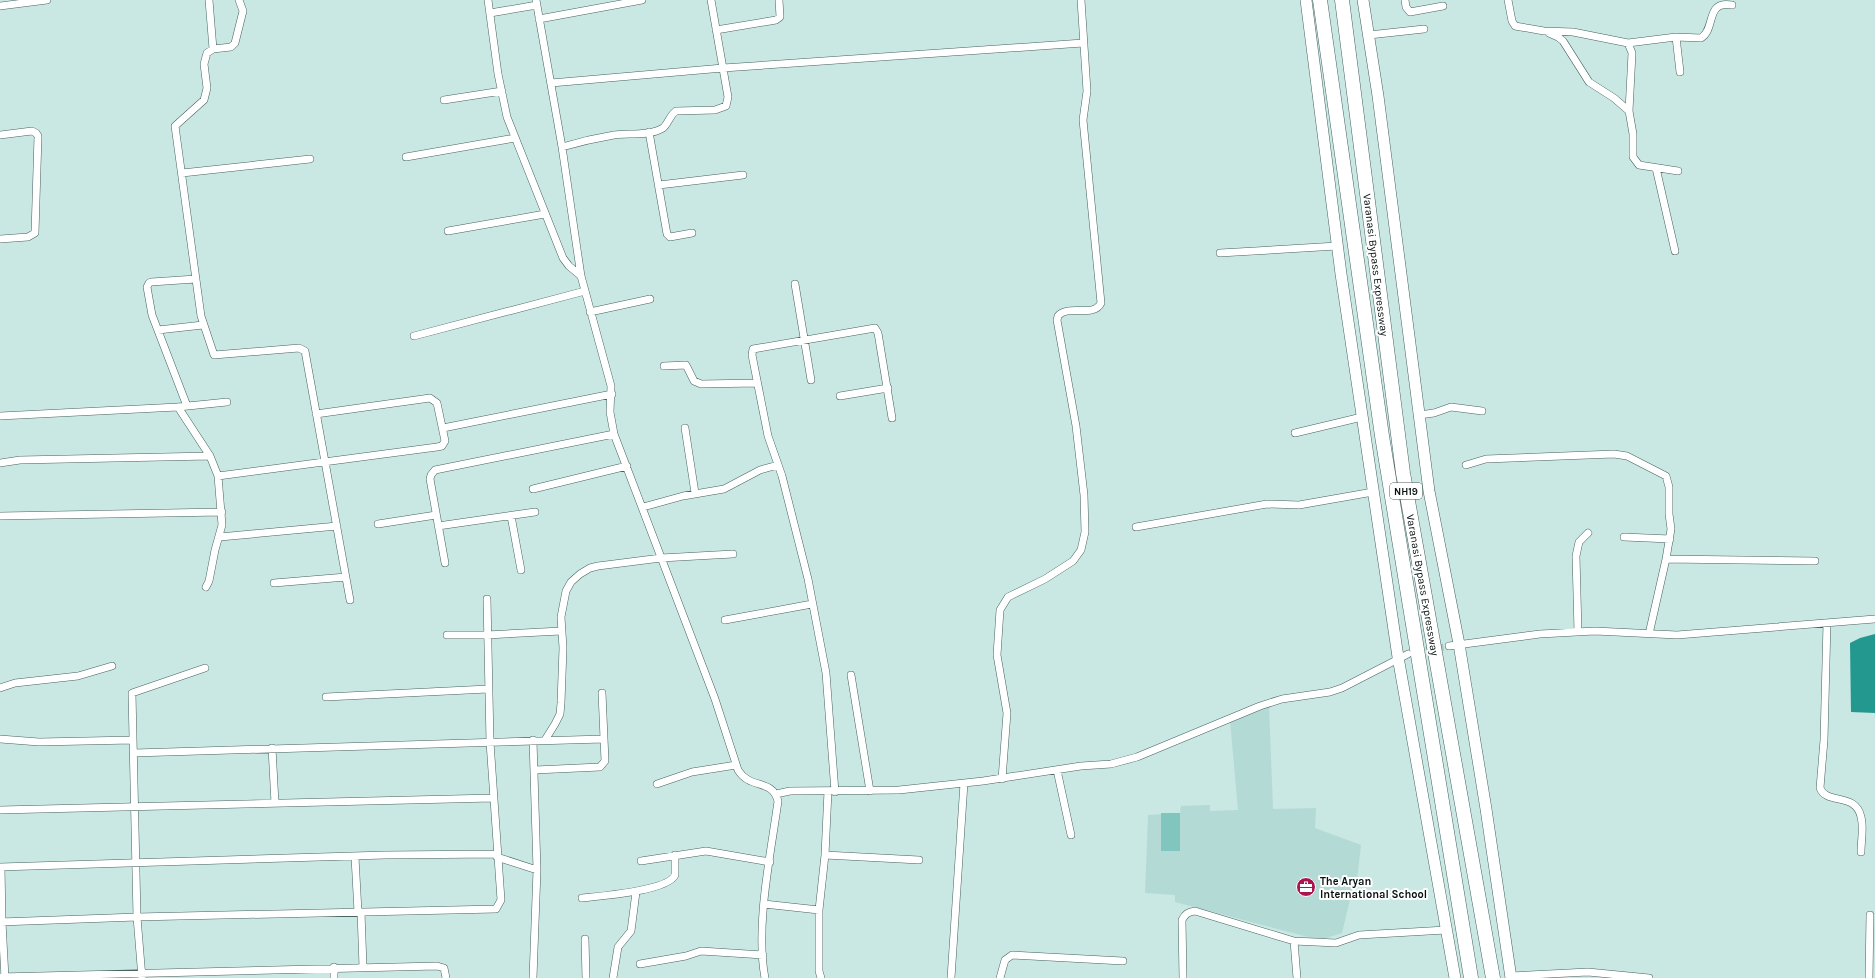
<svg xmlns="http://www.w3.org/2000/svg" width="1875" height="978" viewBox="0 0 1875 978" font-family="Karla,sans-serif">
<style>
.built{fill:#b4dad5}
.green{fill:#80c6be}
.water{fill:#23988f}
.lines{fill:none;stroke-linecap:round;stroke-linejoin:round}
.street-tunnel{stroke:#acc7c3;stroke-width:7;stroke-dasharray:7 3.5;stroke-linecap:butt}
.street-casing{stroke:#47625f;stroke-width:8}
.secondary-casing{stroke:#47625f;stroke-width:12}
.highway-casing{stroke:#47625f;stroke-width:15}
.street{stroke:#fff;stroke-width:7}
.secondary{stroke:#fff;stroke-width:11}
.highway{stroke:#fff;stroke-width:14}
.labels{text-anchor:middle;stroke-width:4;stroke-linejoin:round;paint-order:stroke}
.shield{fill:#fff;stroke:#515857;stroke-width:1}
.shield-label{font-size:10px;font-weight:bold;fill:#06100f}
.street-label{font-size:11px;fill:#06100f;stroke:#fff}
.poi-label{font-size:11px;font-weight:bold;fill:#06100f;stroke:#fff;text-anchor:start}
</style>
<rect width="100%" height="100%" fill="#c9e7e3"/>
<!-- built -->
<path class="built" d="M1269 706 1273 809 1316 808 1315 828 1361 845 1357 880 1354 883 1342 933 1323 939 1312 938 1175 902V895L1145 893 1148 815 1180 813 1181 806 1210 805V811L1238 810 1230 720Z"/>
<!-- green -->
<path class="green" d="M1161 813H1180V851H1161Z"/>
<!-- water -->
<path class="water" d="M1875 634V713L1851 712 1850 643 1860 638Z"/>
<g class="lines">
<!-- street-tunnel -->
<path class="street-tunnel" d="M1416 652 1449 646"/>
<!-- street casing -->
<g class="street-casing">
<path id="street" d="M209 0 213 49
M239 0 243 11 235 43 231 47 213 49 207 53 204 64 207 88 204 100 175 126 201 316 214 355 299 348 305 351 350 600
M488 0 498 74 507 117 563 258 569 266 581 276
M536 0 562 147 581 276 611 386 610 412 614 434 715 699 738 770C750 790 772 778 778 801 771 853 755 926 765 978
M1405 0 1406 7 1410 12 1443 6
M1508 0 1512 21 1515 26 1544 31 1573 32 1628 43 1632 53 1629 111 1633 134V157L1639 165 1678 171
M0 6 47 0
M490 13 537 5
M539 19 642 0
M716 30 776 20 780 17 779 0
M1549 33 1558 37 1563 41 1589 82 1614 98 1629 111
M1369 35 1424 29
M1676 37 1680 72
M1628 43 1676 37 1701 38C1716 29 1705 0 1732 5
M551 83 723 68 1083 43
M444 100 502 91
M649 132 667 234 670 237 692 233
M0 135 32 131 36 133 38 136 35 233 28 237 0 239
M562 147C579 142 596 138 614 135 628 133 650 136 663 128 668 124 670 115 676 111L715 110 726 106 728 97 711 0
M406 157 515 138
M1656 168 1675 251
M182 173 310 159
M659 185 743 175
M448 231 545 214
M1220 253 1337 246
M795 284 811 380
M590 312 650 299
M158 330 203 325
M414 336 585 291
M664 366 686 365 694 381 701 384 757 383
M840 396 888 388
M187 406 152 315 147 287 149 283 151 282 196 279
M178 407 210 456 218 476 437 447 442 446 445 441 437 403 430 398 316 414
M1419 415 1434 413 1451 407 1482 411
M0 416 178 407 227 402
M443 428 612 394
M685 428 695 493
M1295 433 1362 417
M0 463 20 460 210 456
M1466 465 1486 459 1614 454 1627 456 1666 476 1669 487V514L1671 529 1666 559
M533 489 627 466
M643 507 683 496 724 489 760 470 778 465
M0 516 222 512
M511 516 521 570
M378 524 436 515
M438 526 535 512
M1136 527 1267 504 1299 505 1373 492
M220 537 337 526
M1624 537 1670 539
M445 563 430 479 431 475 435 470 614 434
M274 583 346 577
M206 587 209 581 215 550 222 525 218 476
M725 620 812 604
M1827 623 1824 740 1820 788C1826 805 1856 792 1861 817 1864 828 1861 840 1861 852
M1578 632 1576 556 1579 542 1588 533
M1649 634 1666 559 1815 561
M447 635H487L561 631
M1449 646 1540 634 1595 631 1677 635 1875 619
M851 675 870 791
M0 688 15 683 78 676 112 666
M326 697 488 689
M0 739 39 742 133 740
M545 740 555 724 560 714 561 703 563 648 561 617 566 591 571 582 580 574 590 568 598 566 661 558 733 554
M272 748 275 803
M134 753 604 739
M535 770 600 767 605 761 602 693
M1057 770 1071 835
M1002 779 1007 713 997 655 1000 610 1008 597 1045 579 1073 561 1081 550 1085 532 1084 495 1076 426 1057 320 1058 316C1067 304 1094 318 1101 303L1083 120 1087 91 1081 0
M657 784 692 772 736 765
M835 792 826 673 808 579 782 476 768 436 752 355 753 349 875 328 878 333 892 418
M776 794 790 791 899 790 983 781 1081 766 1111 764 1137 757 1260 706 1282 699 1330 692 1342 688 1408 654
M0 810 493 798
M825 855 919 860
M355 857 358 912
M497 857 537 870
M641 861 706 851 770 862
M0 867 385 855 497 854
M1 867 2 922 5 978
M582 898C600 896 668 891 675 875V855
M764 904 819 910
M361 912 363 967
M0 922 137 917 496 909 501 900 490 742 487 599
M585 939 586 978
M640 964 686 956 701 951 763 955
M334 967V978
M1511 976 1588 972 1649 978
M0 977 437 966 444 968 446 978
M142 978 137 917 132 693 205 668
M533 978 537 870 533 740
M613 978 618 947 631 931 636 892
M821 978 819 971V910L825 855 828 791
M951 978 964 783
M1000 978 1005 960 1012 955 1123 961
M1183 978 1182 920C1185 914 1188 912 1195 911L1294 941
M1297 978 1294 941 1336 943 1359 935 1446 930
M1869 978 1870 915"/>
</g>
<!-- secondary casing -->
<g class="secondary-casing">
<path id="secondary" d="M1306 0 1341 274 1398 657 1455 978
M1363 0 1378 96 1429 491 1459 644 1486 809 1511 978"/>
</g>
<!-- highway casing -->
<g class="highway-casing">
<path id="highway" d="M1320 0 1382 436 1471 978
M1342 0 1403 473 1493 978"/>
</g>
<!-- street -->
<use href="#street" class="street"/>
<!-- secondary -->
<use href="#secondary" class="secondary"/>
<!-- highway -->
<use href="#highway" class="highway"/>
</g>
<!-- icons -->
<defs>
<g id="office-disc" transform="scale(1)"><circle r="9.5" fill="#a9164d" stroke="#fff"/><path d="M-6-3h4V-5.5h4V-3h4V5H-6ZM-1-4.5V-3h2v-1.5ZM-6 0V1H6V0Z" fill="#fff"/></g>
</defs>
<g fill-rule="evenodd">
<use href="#office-disc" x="1306" y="887"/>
</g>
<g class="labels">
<!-- shield labels -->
<rect class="shield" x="1390" y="483" width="32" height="16" rx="3"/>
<g class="shield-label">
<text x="1406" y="495">NH19</text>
</g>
<!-- street labels -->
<g class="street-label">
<text transform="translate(1376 265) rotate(83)" y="4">Varanasi Bypass Expressway</text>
<text transform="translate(1423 585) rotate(80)" y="4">Varanasi Bypass Expressway</text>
</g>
<!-- poi labels -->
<g class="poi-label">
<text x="1320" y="885">The Aryan<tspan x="1320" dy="13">International School</tspan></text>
</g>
</g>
</svg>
